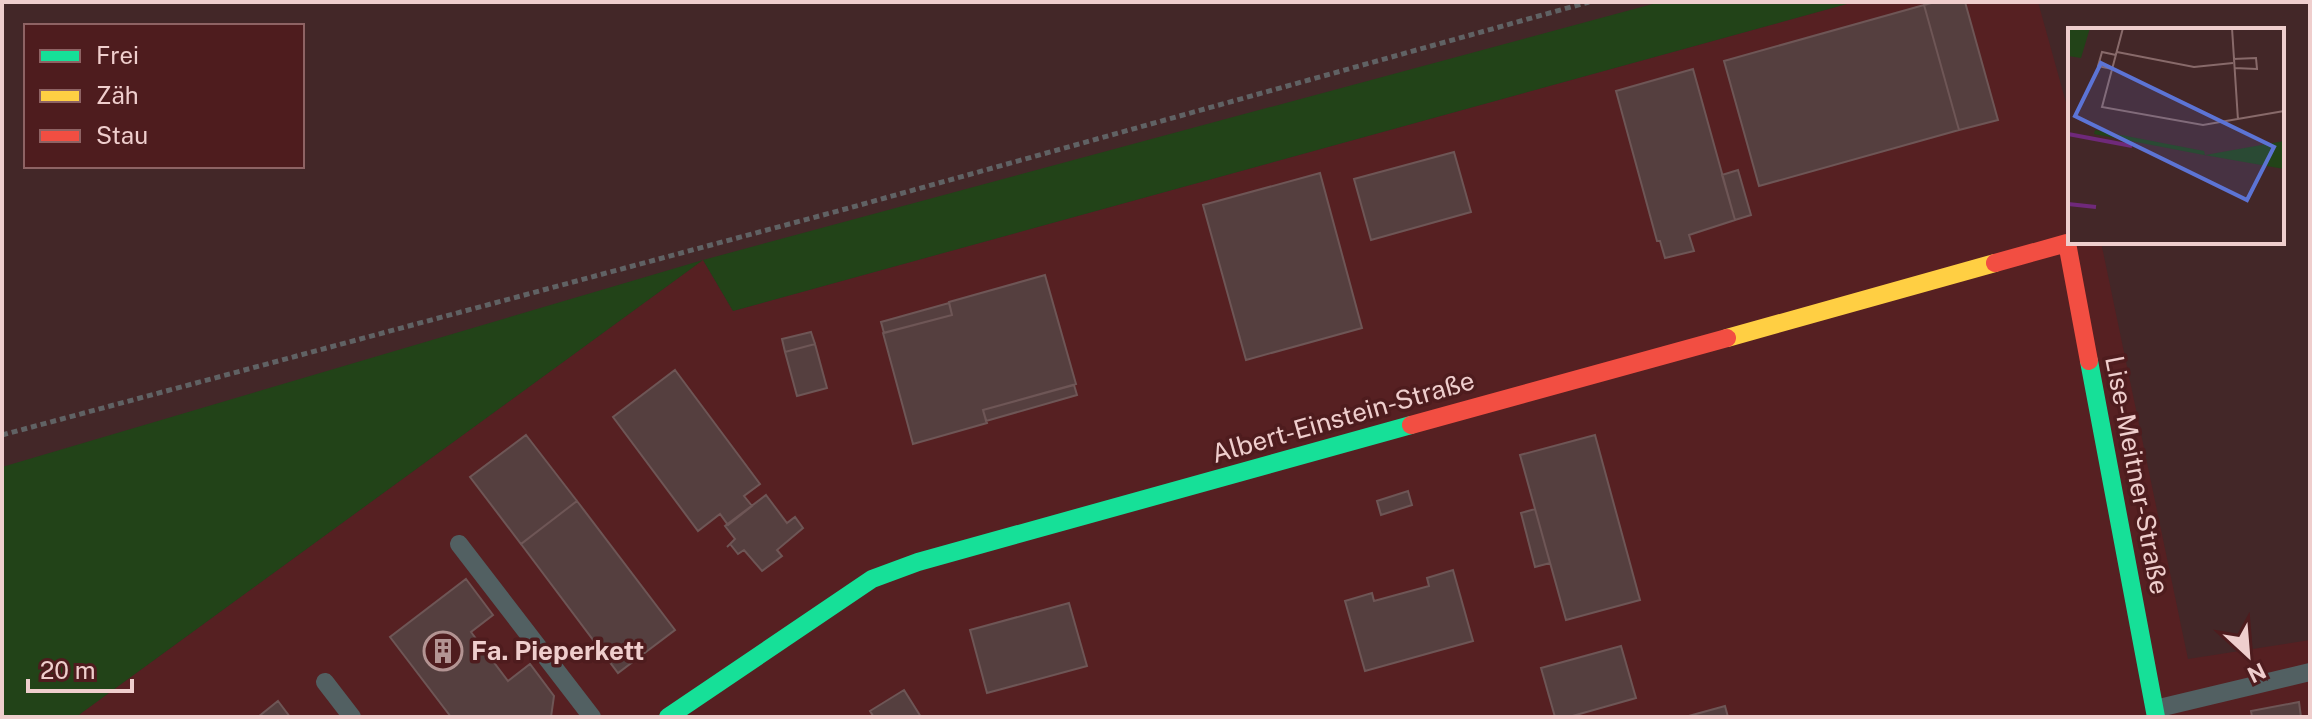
<svg xmlns="http://www.w3.org/2000/svg" width="2312" height="719" viewBox="0 0 2312 719" font-family="'Public Sans',sans-serif">
<style>
.built{fill:#562022}
.green{fill:#224318}
.building{fill:#553f3f;stroke:#6e5656;stroke-width:2}
.lines{fill:none;stroke-linecap:round;stroke-linejoin:round}
.path{stroke:#606264;stroke-width:5;stroke-dasharray:6 4;stroke-linecap:butt}
.lane{stroke:#526062;stroke-width:18}
.fast{stroke:#16e098;stroke-width:18}
.slow{stroke:#ffcf43;stroke-width:18}
.jam{stroke:#f24e42;stroke-width:18}
.labels{text-anchor:middle;stroke-width:7;stroke-linejoin:round;paint-order:stroke}
.street-label{font-size:26px;fill:#efcecd;stroke:#4e1c1e}
.poi-label{font-size:26px;font-weight:bold;fill:#efcecd;stroke:#4e1c1e;text-anchor:start}
.inset-river{fill:none;stroke:#6f297a;stroke-width:4}
.inset-road{fill:none;stroke:#886a6a;stroke-width:2}
.view{fill:#5c74d5;fill-opacity:0.15;stroke:#5c74d5;stroke-width:4}
.inset-edge{fill:none;stroke:#efcecd;stroke-width:4}
</style>
<rect width="100%" height="100%" fill="#432728"/>
<!-- built -->
<path class="built" d="M1854 2H2038L2070 117V242H2101L2188 659 2310 640V717H76L703 260 733 311Z"/>
<!-- green -->
<path class="green" d="M1660 2H1854L733 311 703 260 76 717H2V467L703 260Z"/>
<!-- building -->
<path class="building" d="M1935 2H1965L1998 120 1959 130 1924 5Z
M1924 5 1959 130 1759 186 1724 61Z
M1693 69 1735 220 1689 235 1694 251 1665 258 1660 241H1657L1616 91Z
M1454 152 1471 212 1371 240 1354 179Z
M1738 170 1751 215 1735 220 1722 175Z
M1320 173 1362 328 1246 360 1203 205Z
M1045 275 1076 384 983 410 987 423 913 444 883 333 952 315 949 302Z
M949 303 952 315 884 333 881 322Z
M811 332 815 344 785 352 782 339Z
M815 344 827 388 797 396 785 352Z
M675 370 760 484 744 496 752 506 728 525 720 514 698 531 613 417Z
M1074 385 1077 395 986 421 983 410Z
M526 435 577 501 521 544 470 477Z
M1595 435 1640 600 1566 620 1520 455Z
M1408 491 1412 505 1381 515 1377 501Z
M766 495 787 523 795 517 803 528 777 550 782 556 762 571 744 550 738 554 730 544 727 547 735 539 725 526Z
M577 501 675 630 618 673 521 544Z
M1535 509 1550 563 1535 567 1521 513Z
M1453 570 1473 641 1365 671 1345 601 1372 593 1374 601 1429 586 1427 578Z
M466 579 493 615 471 632 508 681 530 664 554 696 551 717H451L390 637Z
M1069 603 1087 666 987 693 970 630Z
M1621 646 1636 698 1569 717H1555L1541 668Z
M904 690 921 717H870L873 716 870 711Z
M278 701 290 717H258Z
M2299 702 2301 717H2252L2251 711Z
M1725 706 1728 717H1685Z"/>
<g class="lines">
<!-- path -->
<path class="path" d="M2 435 849 208 1589 2"/>
<!-- lane -->
<path class="lane" d="M459 544 592 717
M325 682 352 717
M2155 709 2310 672"/>
<!-- fast -->
<path class="fast" d="M2089 361 2156 717
M668 717 872 579 918 562 1411 425"/>
<!-- slow -->
<path class="slow" d="M1727 338 1995 263"/>
<!-- jam -->
<path class="jam" d="M1995 263 2067 243 2089 361
M1411 425 1727 338"/>
</g>
<!-- icons -->
<defs>
<g id="building-ring" transform="scale(2)"><circle r="9.5" fill="#4e1c1e" stroke="#b39493" stroke-width="1.5"/><path d="M-4-6H4V6H1V3H-1V6H-4ZM-2.5-4.3h1.7v1.8h-1.7ZM.8-4.3h1.7v1.8H.8ZM-2.5-1h1.7V.8h-1.7ZM.8-1h1.7V.8H.8Z" fill="#b39493"/></g>
</defs>
<g fill-rule="evenodd">
<use href="#building-ring" x="443" y="651"/>
</g>
<g class="labels">
<!-- street labels -->
<g class="street-label">
<text transform="translate(1343 417) rotate(-16)" y="9">Albert-Einstein-Straße</text>
<text transform="translate(2137 475) rotate(79)" y="9">Lise-Meitner-Straße</text>
</g>
<!-- poi labels -->
<g class="poi-label">
<text x="471" y="660">Fa. Pieperkett</text>
</g>
</g>
<!-- overview -->
<g transform="translate(2068 28)">
<rect width="216" height="216" fill="#432728"/>
<path d="M0 0H22L13 30 0 28ZM27 102 136 123 137 127 216 113V141L136 127 26 106Z" fill="#224318"/>
<path class="inset-river" d="M0 106 64 118M0 176 28 179"/>
<path class="inset-road" d="M55 0 34 79 135 97 216 83M164 0 170 92M49 24 126 39 165 35M165 31 188 30 189 41 166 40M44 41 30 38 34 24 48 27"/>
<path class="view" d="M33 35 206 119 179 172 7 88Z"/>
<rect width="216" height="216" class="inset-edge"/>
</g>
<!-- border -->
<rect width="2312" height="719" fill="none" stroke="#efcecd" stroke-width="8"/>
<!-- legend -->
<rect x="24" y="24" width="280" height="144" fill="#4e1c1e" stroke="#8e6364" stroke-width="2"/>
<rect x="40" y="50" width="40" height="12" fill="#16e098" stroke="#8e6364" stroke-width="2"/>
<text x="96" y="64" font-size="24" fill="#efcecd">Frei</text>
<rect x="40" y="90" width="40" height="12" fill="#ffcf43" stroke="#8e6364" stroke-width="2"/>
<text x="96" y="104" font-size="24" fill="#efcecd">Zäh</text>
<rect x="40" y="130" width="40" height="12" fill="#f24e42" stroke="#8e6364" stroke-width="2"/>
<text x="96" y="144" font-size="24" fill="#efcecd">Stau</text>
<!-- north arrow -->
<g transform="translate(2248 655) rotate(154)" stroke="#4e1c1e" stroke-width="6" paint-order="stroke">
<path d="M0-6L14 30L0 20L-14 30Z" fill="#efcecd"/>
<text y="-12" font-size="22" font-weight="bold" text-anchor="middle" fill="#efcecd">N</text>
</g>
<!-- scale -->
<path d="M28 679v12h104v-12" fill="none" stroke="#efcecd" stroke-width="4"/>
<text x="40" y="679" font-size="24" fill="#efcecd" stroke="#4e1c1e" stroke-width="6" paint-order="stroke">20 m</text>
</svg>
